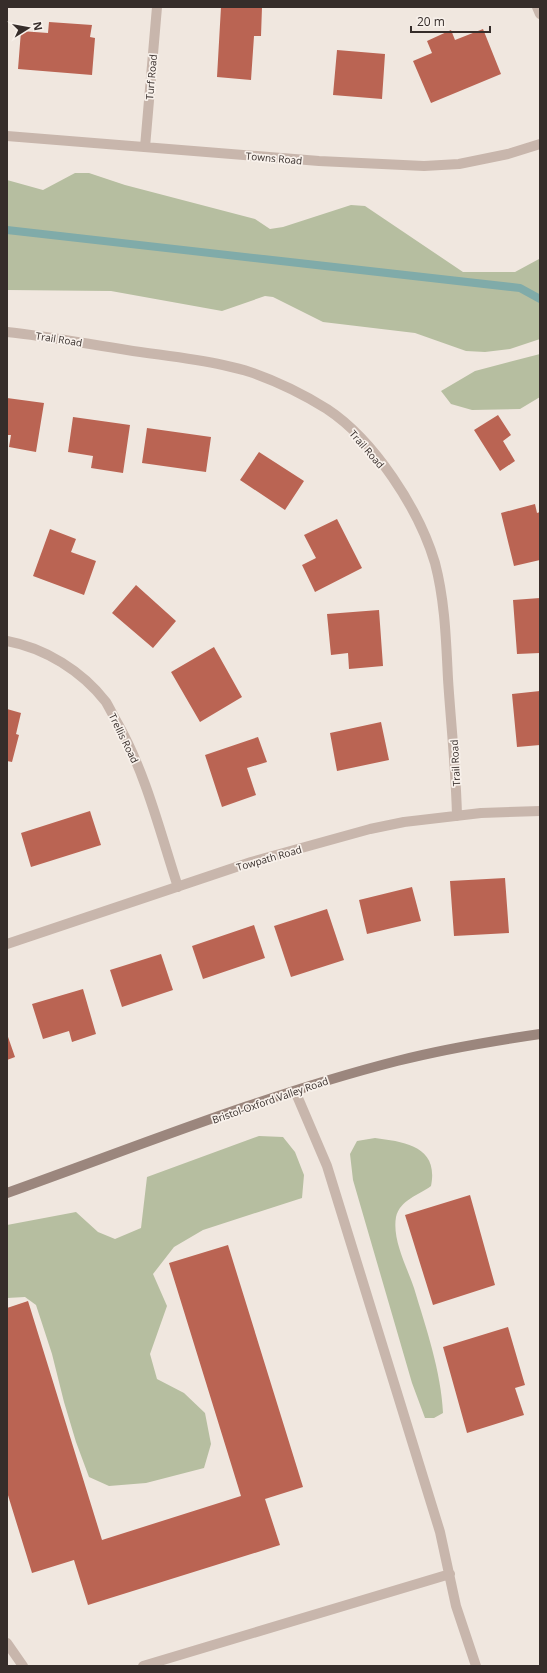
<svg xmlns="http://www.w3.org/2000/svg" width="547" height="1673" viewBox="0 0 547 1673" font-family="'Open Sans',sans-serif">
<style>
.green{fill:#b6bea0}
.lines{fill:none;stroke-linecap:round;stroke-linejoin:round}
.stream{stroke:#80aba9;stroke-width:8}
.building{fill:#ba6453}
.service{stroke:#c8b6ac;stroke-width:10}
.minor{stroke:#c8b6ac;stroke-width:10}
.secondary{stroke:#9b867d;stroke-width:10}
.labels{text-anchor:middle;stroke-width:3.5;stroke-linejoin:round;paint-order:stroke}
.street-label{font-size:10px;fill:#362d2a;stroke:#f8f1eb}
</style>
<rect width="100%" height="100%" fill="#f0e7df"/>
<!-- green -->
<path class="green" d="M75 173H89L125 185 255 219 270 229 283 227 351 205 365 206 463 272H515L539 259 540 256V339L510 349 485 352 466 351 415 333 323 322 273 297 265 296 222 311 111 291 7 290V180L43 190Z
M540 354V397L520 409 472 410 451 404 441 391 475 371Z
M259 1136 283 1137 295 1152 304 1175 302 1198 203 1230 174 1247 153 1274 167 1306 150 1354 157 1379 184 1393 205 1413 211 1444 204 1468 146 1483 109 1486 89 1477 76 1442 64 1402 52 1354 36 1305 25 1297 7 1298V1225L76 1212 98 1232 115 1239 141 1228 147 1177Z
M375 1138C405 1142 439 1146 431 1186 419 1195 400 1200 396 1217 392 1240 407 1267 414 1288 426 1328 441 1371 443 1413L434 1418H425L412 1383 353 1180 350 1154 357 1141Z"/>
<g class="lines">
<!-- stream -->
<path class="stream" d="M7 230 520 288 540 299"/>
</g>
<!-- building -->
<path class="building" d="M221 7H262L261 36H254L251 80 217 77Z
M49 22 92 25 90 37 95 38 92 75 18 69 21 31 48 33Z
M483 29 501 74 431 103 413 61 432 53 427 41 451 30 455 40Z
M337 50 385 54 382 99 333 95Z
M7 398 44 403 36 452 9 447 11 435H7Z
M498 415 511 435 503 441 515 461 500 471 474 430Z
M73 417 130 425 123 473 91 468 93 456 68 452Z
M147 428 211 437 206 472 142 463Z
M259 452 304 481 285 510 240 480Z
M535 504 537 513 540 512V560L514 566 501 513Z
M337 519 362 568 315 592 302 565 316 558 304 535Z
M50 529 76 539 71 552 96 561 84 595 33 576Z
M136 585 176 621 153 648 112 613Z
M540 598V653L517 654 513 600Z
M379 610 383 666 349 669 348 653 331 655 327 614Z
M214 647 242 697 200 722 171 672Z
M540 691V745L517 747 512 694Z
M7 709 21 713 16 734 19 735 12 762 7 761Z
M381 722 389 760 337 771 330 733Z
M258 737 267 762 247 768 256 795 222 807 205 755Z
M90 811 101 845 31 867 21 833Z
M505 878 509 933 454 936 450 881Z
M412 887 421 921 367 934 359 900Z
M327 909 344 960 291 977 274 926Z
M254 925 265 958 203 979 192 946Z
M161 954 173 990 122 1007 110 970Z
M83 989 96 1034 72 1042 69 1031 43 1039 32 1004Z
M7 1034 15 1057 7 1060Z
M470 1195 495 1285 433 1305 405 1215Z
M228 1245 303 1487 265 1499 280 1545 88 1605 74 1560 32 1573 7 1492V1308L28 1301 102 1540 241 1496 169 1263Z
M508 1327 525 1385 515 1388 524 1415 467 1433 443 1347Z"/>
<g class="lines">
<!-- service -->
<path class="service" d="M295 1091 327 1166 440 1532 456 1606 476 1666
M7 1643 23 1666
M143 1666 450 1574"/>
<!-- minor -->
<path class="minor" d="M537 7 540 14
M7 136 319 161 424 166 459 164 508 154 540 144
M145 147 157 7
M7 332C47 336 87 344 127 350 159 355 191 358 223 365 232 367 241 369 250 372 276 381 303 394 327 409 374 440 419 509 435 563 445 601 446 640 448 679 451 725 456 770 457 816
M7 641C45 648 82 671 106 702 110 709 114 717 118 724 146 774 160 832 178 887
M7 944 251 862 370 829 404 822 481 813 540 811"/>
<!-- secondary -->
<path class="secondary" d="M7 1193C136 1147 264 1095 397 1061 444 1049 492 1041 540 1034"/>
</g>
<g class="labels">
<!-- street labels -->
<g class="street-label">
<text transform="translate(151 77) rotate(-85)" y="4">Turf Road</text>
<text transform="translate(274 158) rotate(5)" y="4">Towns Road</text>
<text transform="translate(59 339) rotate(9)" y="4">Trail Road</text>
<text transform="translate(367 449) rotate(49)" y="4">Trail Road</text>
<text transform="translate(124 738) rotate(64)" y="4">Trellis Road</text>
<text transform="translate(455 763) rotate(-93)" y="4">Trail Road</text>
<text transform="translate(269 858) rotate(-16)" y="4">Towpath Road</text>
<text transform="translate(270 1100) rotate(-19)" y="4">Bristol-Oxford Valley Road</text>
</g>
</g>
<!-- border -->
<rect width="547" height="1673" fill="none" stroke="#362d2a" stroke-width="16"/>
<!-- north arrow -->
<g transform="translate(28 28) rotate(79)" stroke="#f8f1eb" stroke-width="3" paint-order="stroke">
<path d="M0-3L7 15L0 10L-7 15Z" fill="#362d2a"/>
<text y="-6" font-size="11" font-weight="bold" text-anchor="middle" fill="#362d2a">N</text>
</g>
<!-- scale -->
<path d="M411 26v6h79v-6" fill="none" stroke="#362d2a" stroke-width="2"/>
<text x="417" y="26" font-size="12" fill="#362d2a" stroke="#f8f1eb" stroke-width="3" paint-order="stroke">20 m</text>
</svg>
